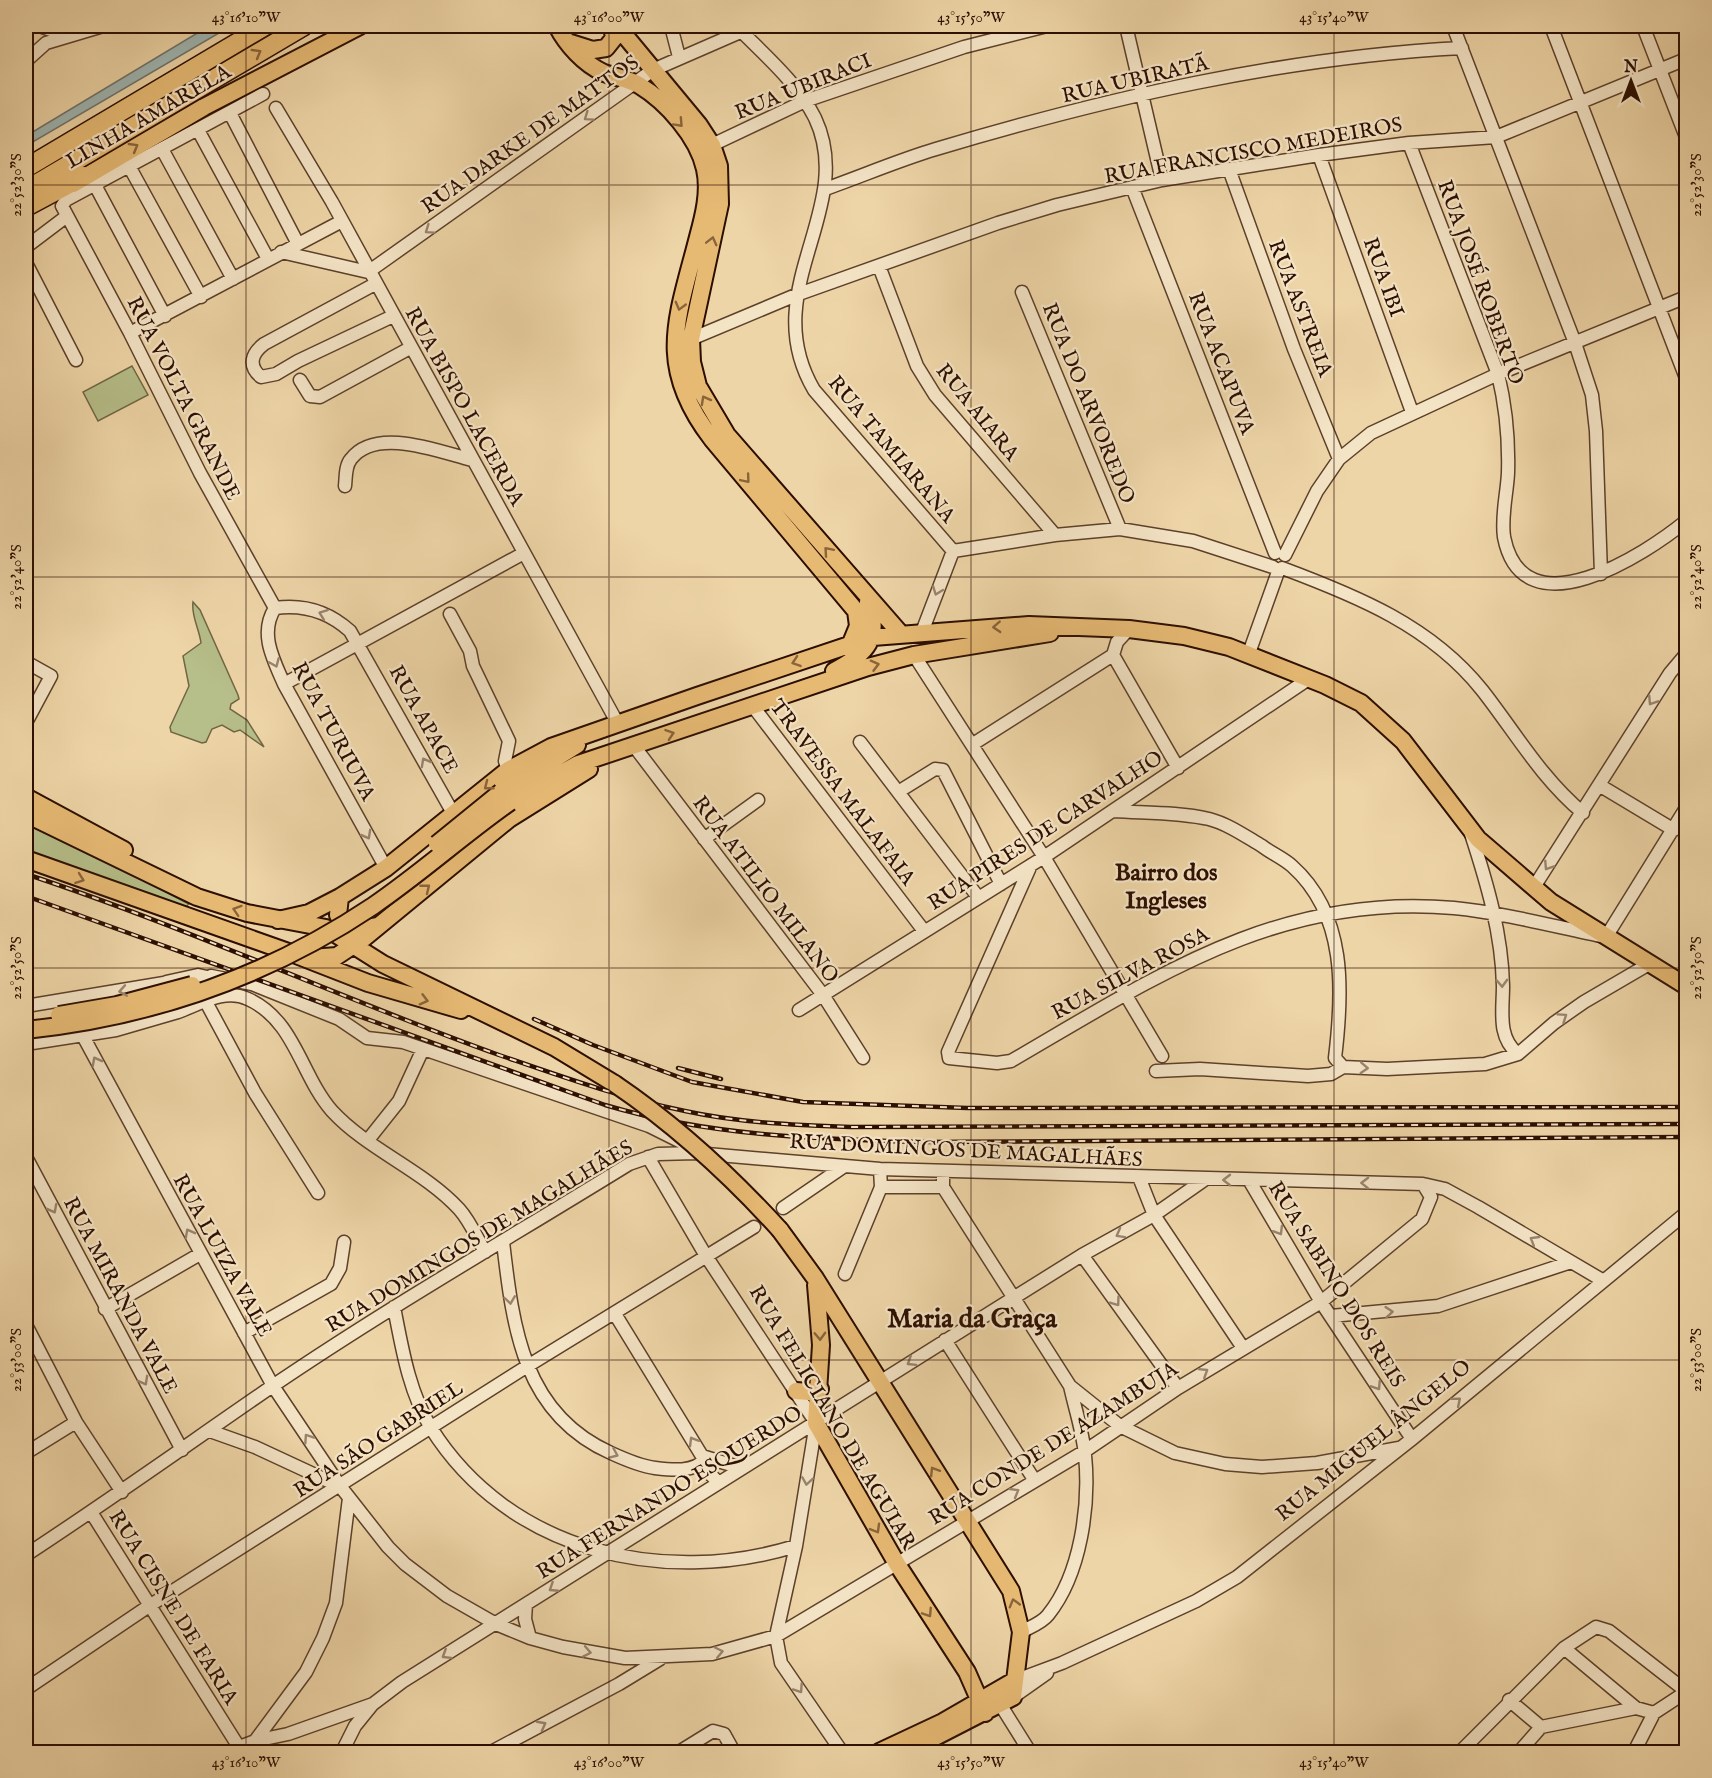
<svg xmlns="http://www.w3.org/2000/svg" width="1712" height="1778" viewBox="0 0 1712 1778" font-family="'IM FELL English',serif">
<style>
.green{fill:#b6be89;stroke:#716644;stroke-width:1.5}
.water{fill:#9eb6b2;stroke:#70736b;stroke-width:1.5}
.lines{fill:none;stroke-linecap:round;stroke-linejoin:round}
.minor-casing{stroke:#5c402a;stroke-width:15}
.major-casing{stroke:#2c0e00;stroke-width:20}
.highway-casing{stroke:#2c0e00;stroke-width:21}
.minor{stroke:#f4e4c6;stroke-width:12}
.major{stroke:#e7ba74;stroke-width:16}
.highway{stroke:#e7ba74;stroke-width:18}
.rail-casing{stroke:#2c0e00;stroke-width:4.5}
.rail{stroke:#f4e4c6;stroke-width:2;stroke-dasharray:7;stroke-linecap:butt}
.major-bridge-casing{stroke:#2c0e00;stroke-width:20;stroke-linecap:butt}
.major-bridge{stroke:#e7ba74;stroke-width:16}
.oneway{stroke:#8a643a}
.oneway2{stroke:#9a846d}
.ticks{fill:none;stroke:#2c0e00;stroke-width:1.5;stroke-opacity:0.45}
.labels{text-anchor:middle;stroke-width:4.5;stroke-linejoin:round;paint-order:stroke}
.street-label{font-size:21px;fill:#2c0e00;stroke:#f4e4c6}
.quarter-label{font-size:24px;font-weight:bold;fill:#2c0e00;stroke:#f4e4c6}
.district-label{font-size:27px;font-weight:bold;fill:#2c0e00;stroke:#f4e4c6}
.neatline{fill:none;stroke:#2c0e00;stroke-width:2}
.ticks-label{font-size:15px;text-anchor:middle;fill:#2c0e00}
</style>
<rect width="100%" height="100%" fill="#eed5a7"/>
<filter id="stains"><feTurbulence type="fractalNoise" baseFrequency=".00333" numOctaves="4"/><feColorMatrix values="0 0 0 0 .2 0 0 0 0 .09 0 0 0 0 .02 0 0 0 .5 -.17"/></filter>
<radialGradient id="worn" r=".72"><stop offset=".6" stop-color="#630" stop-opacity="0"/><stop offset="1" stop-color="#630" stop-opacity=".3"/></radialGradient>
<!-- green -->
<path class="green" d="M132 366 148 395 98 421 83 392Z
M193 602 200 610 238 695 239 699 231 704 230 709 247 720 264 747 240 730 234 732 222 725 212 729 206 742 202 743 171 732 170 727 189 686 183 656 201 643C199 628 191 616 193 602Z
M26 819 189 904 183 909 26 851 31 837 26 834Z"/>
<!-- water -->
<path class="water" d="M209 26H231L26 146V136Z"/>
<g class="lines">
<!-- minor casing -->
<g class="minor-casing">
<path id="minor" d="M39 26 69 36
M671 26 679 57
M1126 26 1162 180
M1453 26 1575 343 1592 395 1596 431 1601 574
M1551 26 1686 378
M1643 26 1686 137
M741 31C768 58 798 84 815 118 858 209 755 290 814 390L953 551
M26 61 46 43 103 26
M263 94 66 200 62 206 130 333 200 473 275 608
M276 108 332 202 618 724
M230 113 298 244
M198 130 268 259
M1409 143 1498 374C1506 407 1509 439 1508 473 1507 494 1501 516 1504 537 1523 634 1646 554 1686 521
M712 145 805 101 964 47 1047 26
M162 149 233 279
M1319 155 1412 412
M129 166 201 297
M1229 169 1294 349 1339 459
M95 185 165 316
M1132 187 1275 553
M825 189C862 176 899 160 936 149 1107 98 1284 57 1462 48
M26 247 67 216
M281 252 368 272
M26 263 76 360
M879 266 917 366 935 395 1055 535
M368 272 653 70 754 26
M375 284 264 344C251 354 248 366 261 377L276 374 298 361 393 316
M1022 292 1120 529
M130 333 342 221
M691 339 796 295 998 223 1057 205 1162 180 1319 155 1409 143 1496 137 1686 59
M300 380 310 396 320 397 410 348
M345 486C346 477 345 466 351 459 376 426 440 452 472 460
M953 551 1055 535 1120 529 1193 541 1273 567
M1285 555 1317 491 1339 459 1371 433 1498 374 1686 297
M1282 568C1357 596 1431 626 1482 690 1515 732 1541 778 1583 813
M275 608C259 633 273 659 284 684L386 868
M275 608C303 604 329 612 350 631L453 813
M450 614 470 651 473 666 509 741 505 761 508 770
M1129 629 1117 642 1113 655 1178 768
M922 632 953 551
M1249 653 1279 569
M914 655 1044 857 1162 1056
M26 662 51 676 28 719 26 717
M284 684 524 553
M752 705 924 931
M860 742 978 897
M973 744 1113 655
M634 746 823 995 863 1058
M1599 785 1674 830
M898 792 935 769 943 770 1001 884
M1114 811C1145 813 1178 812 1209 819 1228 824 1245 836 1262 846 1271 853 1283 858 1292 866 1347 915 1343 992 1335 1058L1343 1067
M1471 834C1487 883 1502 934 1503 986 1503 1011 1497 1037 1518 1054
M704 839 758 800
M1031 865 948 1052 949 1058 997 1063 1011 1061C1154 978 1279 892 1454 908 1505 913 1556 927 1606 937L1686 808
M1534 887 1670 673 1686 654
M211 976 252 984 339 1019 367 1038 403 1042 649 1126 683 1143
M166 982 198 975 216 979
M206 1002 255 1093 318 1193
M26 1006 164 983 180 988
M799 1010 1044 857 1310 678
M178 1012C200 1004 225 988 248 999 295 1020 301 1076 332 1111 368 1150 423 1170 459 1209 470 1221 477 1238 485 1252
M83 1036 273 1386 340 1486 388 1547 405 1564 447 1596 496 1624 530 1638 563 1647 625 1658 712 1654 776 1636 1085 1451 1178 1388 1321 1302 1422 1219 1431 1197 1423 1184
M26 1044 116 1030 178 1012 181 1007
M1156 1071 1200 1069 1308 1076 1331 1074 1343 1067 1387 1069 1485 1064 1518 1054 1554 1023 1584 1002 1649 964
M368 1140 399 1101 423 1049
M26 1157 182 1450
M648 1157 706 1256 816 1423
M943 1172V1187L1070 1386 1120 1426 1175 1453 1225 1464 1262 1467 1317 1463 1399 1448
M1139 1177 1154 1215 1243 1348
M1249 1180 1321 1302 1412 1439
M881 1187H943
M783 1208 843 1167
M503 1242C513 1328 523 1414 611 1453 624 1459 640 1466 655 1468 671 1470 695 1473 706 1458
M1082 1255 1178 1388
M845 1274 881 1187 880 1169
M394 1307C402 1348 409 1392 431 1428 509 1552 663 1587 796 1546
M105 1309 200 1254
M615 1314 702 1456 741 1468
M1331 1316 1438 1306 1571 1262
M26 1325 76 1422 122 1492
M244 1333 331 1284 340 1268 344 1242
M945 1340 1035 1481
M816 1423 796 1546 776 1636 781 1663 842 1752
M210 1431 255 1447 339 1486
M26 1453 76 1422
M696 1466 705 1469 718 1482
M91 1512 242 1752
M26 1555C110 1500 191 1442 274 1385 389 1307 511 1237 629 1164L658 1154 696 1153 880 1169 1423 1184 1445 1189 1478 1207 1602 1280
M526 1604 525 1619 530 1638
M1021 1632C1030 1627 1042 1623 1048 1615 1081 1574 1090 1505 1085 1455 1083 1432 1075 1409 1070 1386
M1564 1648 1636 1708
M1014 1681 1062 1663 1196 1601 1237 1577 1412 1439 1686 1213
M26 1689 149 1606 526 1367 754 1227
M1013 1697 1047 1673
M1509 1700 1541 1727 1636 1708 1654 1713
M1000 1704 1030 1752
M255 1741 288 1734 373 1704 402 1682 1082 1255 1154 1215 1204 1180
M226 1752 255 1741 306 1672 323 1638 336 1603 349 1498
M342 1752 355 1726 372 1705
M491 1752 619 1684 660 1659
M679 1752 713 1731 724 1734 734 1752
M1460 1752 1564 1648 1596 1627 1609 1631 1686 1691
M1519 1752 1541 1727
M1634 1752 1654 1713 1686 1692"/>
</g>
<!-- major casing -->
<g class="major-casing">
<path id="major" d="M557 26C567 45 584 64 604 73 615 77 628 79 639 85 667 102 698 137 705 169 710 191 704 215 698 237 677 319 655 365 712 439L856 611 858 626 851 643
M617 26 699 125 712 145 719 166 720 204 691 339 692 362 698 386 727 435 900 633
M571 43 593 50 606 48 614 38 612 26
M73 184 204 107 360 26
M834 671C867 654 881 638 868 602
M501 792 577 745
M26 797 124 850
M510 802 578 764 868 667 914 655 1050 633
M26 814 197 897 247 913 326 928 383 964 554 1047 615 1084
M26 859 291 953 368 983 461 1010
M340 897 338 915C347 932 361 930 377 926
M278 920 309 913 340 897 386 868 508 770 551 747 697 696 873 637 1029 625 1129 629 1184 636 1229 647 1325 685 1361 703 1403 741 1478 839 1551 902 1686 986
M311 958 337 956 364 938 509 819 589 769
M780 1230 815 1278 1011 1591 1021 1632 1013 1697 906 1752
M816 1285 821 1345 816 1423 897 1564 967 1672 985 1713
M796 1391 809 1392 820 1389
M879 1752 943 1722 1014 1681"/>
</g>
<!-- highway casing -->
<g class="highway-casing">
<path id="highway" d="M26 168 265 26
M26 190 304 26
M26 207 84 176"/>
</g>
<!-- minor -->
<use href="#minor" class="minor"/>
<!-- major -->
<use href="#major" class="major"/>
<!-- highway -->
<use href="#highway" class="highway"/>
<!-- rail casing -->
<g class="rail-casing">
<path id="rail" d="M26 874C186 927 340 998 499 1055 560 1076 621 1098 685 1111 740 1123 796 1125 851 1127L1686 1124
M26 896 605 1105C709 1136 815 1139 923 1142L1686 1137
M534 1019 593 1045 692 1082 803 1102 967 1108 1686 1107
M678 1068 721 1079"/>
</g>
<!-- rail -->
<use href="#rail" class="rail"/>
<!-- major-bridge casing -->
<g class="major-bridge-casing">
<path id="major-bridge" d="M437 844 501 792
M59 1015 117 1005 192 985
M26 1030C152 1017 267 977 373 906 420 874 463 835 510 802
M615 1084C677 1126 729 1174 780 1230"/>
</g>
<!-- major-bridge -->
<use href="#major-bridge" class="major-bridge"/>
</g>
<!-- one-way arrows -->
<defs><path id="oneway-chevron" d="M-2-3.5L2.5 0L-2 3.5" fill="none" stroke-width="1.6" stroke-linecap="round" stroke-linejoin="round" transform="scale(1.5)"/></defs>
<g class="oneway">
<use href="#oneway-chevron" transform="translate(257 53) rotate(-30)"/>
<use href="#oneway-chevron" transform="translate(679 123) rotate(47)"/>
<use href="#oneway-chevron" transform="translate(134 147) rotate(-30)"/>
<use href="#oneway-chevron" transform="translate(712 241) rotate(-76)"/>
<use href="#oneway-chevron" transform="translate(680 306) rotate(105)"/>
<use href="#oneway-chevron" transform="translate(705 400) rotate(-119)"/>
<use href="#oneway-chevron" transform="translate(746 479) rotate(50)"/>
<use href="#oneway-chevron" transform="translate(828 551) rotate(-131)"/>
<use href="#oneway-chevron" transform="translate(997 627) rotate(177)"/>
<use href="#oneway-chevron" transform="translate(796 662) rotate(161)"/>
<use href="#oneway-chevron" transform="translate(875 665) rotate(-15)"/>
<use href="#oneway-chevron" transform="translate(670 734) rotate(-19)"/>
<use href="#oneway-chevron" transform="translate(488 786) rotate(142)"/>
<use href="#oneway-chevron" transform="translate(80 879) rotate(20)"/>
<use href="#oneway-chevron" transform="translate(426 888) rotate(-39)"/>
<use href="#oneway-chevron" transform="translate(237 910) rotate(-162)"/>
<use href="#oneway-chevron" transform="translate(424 1000) rotate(15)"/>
<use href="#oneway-chevron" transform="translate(820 1336) rotate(88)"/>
<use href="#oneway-chevron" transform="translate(934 1471) rotate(-122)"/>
<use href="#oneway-chevron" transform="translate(876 1529) rotate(60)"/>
<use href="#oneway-chevron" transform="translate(1014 1603) rotate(-106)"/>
<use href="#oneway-chevron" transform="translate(928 1613) rotate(57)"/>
</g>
<g class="oneway2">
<use href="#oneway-chevron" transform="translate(588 117) rotate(145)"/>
<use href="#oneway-chevron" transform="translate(429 230) rotate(145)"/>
<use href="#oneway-chevron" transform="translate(937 591) rotate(111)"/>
<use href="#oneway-chevron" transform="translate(323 614) rotate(-159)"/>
<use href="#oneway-chevron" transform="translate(275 663) rotate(67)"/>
<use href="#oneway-chevron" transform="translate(1652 701) rotate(123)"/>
<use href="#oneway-chevron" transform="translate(425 762) rotate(-119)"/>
<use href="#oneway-chevron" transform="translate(367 835) rotate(61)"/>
<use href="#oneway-chevron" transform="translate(1548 866) rotate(123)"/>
<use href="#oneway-chevron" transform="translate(1502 983) rotate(88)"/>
<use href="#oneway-chevron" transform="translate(123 991) rotate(170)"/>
<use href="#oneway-chevron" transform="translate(1563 1017) rotate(-34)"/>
<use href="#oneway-chevron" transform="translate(96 1061) rotate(-118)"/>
<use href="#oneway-chevron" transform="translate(1364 1068) rotate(3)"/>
<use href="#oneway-chevron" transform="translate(1227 1180) rotate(-180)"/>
<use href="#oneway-chevron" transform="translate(1365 1183) rotate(-179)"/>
<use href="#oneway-chevron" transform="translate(53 1209) rotate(62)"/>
<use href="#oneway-chevron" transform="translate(1279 1231) rotate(59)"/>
<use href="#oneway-chevron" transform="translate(189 1233) rotate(-118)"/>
<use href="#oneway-chevron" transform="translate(1120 1234) rotate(151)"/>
<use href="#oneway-chevron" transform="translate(1534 1240) rotate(-149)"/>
<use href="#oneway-chevron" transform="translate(510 1300) rotate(82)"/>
<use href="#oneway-chevron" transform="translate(1116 1302) rotate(54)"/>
<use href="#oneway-chevron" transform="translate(1389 1312) rotate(-5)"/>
<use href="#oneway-chevron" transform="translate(911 1362) rotate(148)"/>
<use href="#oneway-chevron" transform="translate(1204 1372) rotate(-32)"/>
<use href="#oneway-chevron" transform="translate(144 1381) rotate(61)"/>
<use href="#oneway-chevron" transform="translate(1377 1386) rotate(57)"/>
<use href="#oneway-chevron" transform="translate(1457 1401) rotate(-40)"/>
<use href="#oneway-chevron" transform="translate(308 1438) rotate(-124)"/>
<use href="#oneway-chevron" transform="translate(693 1441) rotate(-121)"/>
<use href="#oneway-chevron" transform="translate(614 1454) rotate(23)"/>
<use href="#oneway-chevron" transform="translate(807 1481) rotate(99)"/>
<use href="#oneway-chevron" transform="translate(1015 1492) rotate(-30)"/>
<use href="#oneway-chevron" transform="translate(553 1588) rotate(147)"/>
<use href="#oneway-chevron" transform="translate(587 1652) rotate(11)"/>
<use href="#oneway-chevron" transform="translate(719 1652) rotate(-12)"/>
<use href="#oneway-chevron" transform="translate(446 1655) rotate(148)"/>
<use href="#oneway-chevron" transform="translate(799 1689) rotate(56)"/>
<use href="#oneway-chevron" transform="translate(542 1725) rotate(-28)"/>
</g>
<!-- ticks -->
<path class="ticks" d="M246 26V1752M609 26V1752M971 26V1752M1334 26V1752M26 185H1686M26 577H1686M26 968H1686M26 1360H1686M26 1751H1686"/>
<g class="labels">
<!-- street labels -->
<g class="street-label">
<text transform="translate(1135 79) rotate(-13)" y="7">RUA UBIRATÃ</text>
<text transform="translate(803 86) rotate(-22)" y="7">RUA UBIRACI</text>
<text transform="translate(148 116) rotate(-30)" y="7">LINHA AMARELA</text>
<text transform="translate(530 134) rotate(-35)" y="7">RUA DARKE DE MATTOS</text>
<text transform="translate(1253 150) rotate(-10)" y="7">RUA FRANCISCO MEDEIROS</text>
<text transform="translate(1384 277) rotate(70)" y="7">RUA IBI</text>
<text transform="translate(1481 282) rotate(70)" y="7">RUA JOSÉ ROBERTO</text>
<text transform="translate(1301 308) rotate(69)" y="7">RUA ASTREIA</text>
<text transform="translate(1222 363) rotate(69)" y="7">RUA ACAPUVA</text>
<text transform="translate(184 398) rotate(63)" y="7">RUA VOLTA GRANDE</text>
<text transform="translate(1089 403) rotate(68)" y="7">RUA DO ARVOREDO</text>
<text transform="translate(465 406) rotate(61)" y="7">RUA BISPO LACERDA</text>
<text transform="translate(978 412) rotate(51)" y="7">RUA AIARA</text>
<text transform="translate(892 449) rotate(50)" y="7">RUA TAMIARANA</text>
<text transform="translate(424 719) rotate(61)" y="7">RUA APACE</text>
<text transform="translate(334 731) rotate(62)" y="7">RUA TURIUVA</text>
<text transform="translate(843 792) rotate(53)" y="7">TRAVESSA MALAFAIA</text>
<text transform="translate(1045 830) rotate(-33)" y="7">RUA PIRES DE CARVALHO</text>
<text transform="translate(766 889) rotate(53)" y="7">RUA ATILIO MILANO</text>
<text transform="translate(1130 973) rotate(-28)" y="7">RUA SILVA ROSA</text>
<text transform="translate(966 1150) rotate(3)" y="7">RUA DOMINGOS DE MAGALHÃES</text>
<text transform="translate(479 1236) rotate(-31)" y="7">RUA DOMINGOS DE MAGALHÃES</text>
<text transform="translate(223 1255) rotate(61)" y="7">RUA LUIZA VALE</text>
<text transform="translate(1337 1284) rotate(58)" y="7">RUA SABINO DOS REIS</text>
<text transform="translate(121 1295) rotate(62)" y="7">RUA MIRANDA VALE</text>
<text transform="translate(833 1417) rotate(59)" y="7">RUA FELICIANO DE AGUIAR</text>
<text transform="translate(378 1439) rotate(-33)" y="7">RUA SÃO GABRIEL</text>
<text transform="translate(1373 1440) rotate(-39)" y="7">RUA MIGUEL ÂNGELO</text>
<text transform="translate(1053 1443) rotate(-32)" y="7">RUA CONDE DE AZAMBUJA</text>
<text transform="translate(669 1492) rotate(-32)" y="7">RUA FERNANDO ESQUERDO</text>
<text transform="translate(174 1607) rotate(58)" y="7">RUA CISNE DE FARIA</text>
</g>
<!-- quarter labels -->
<g class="quarter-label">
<text x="1166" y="880">Bairro dos<tspan x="1166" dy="28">Ingleses</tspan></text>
</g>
<!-- district labels -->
<g class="district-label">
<text x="972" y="1327">Maria da Graça</text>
</g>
</g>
<!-- margin -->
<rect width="1712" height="1778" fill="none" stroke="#eed5a7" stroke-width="66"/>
<!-- north arrow -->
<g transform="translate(1631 81)" stroke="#f4e4c6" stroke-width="4.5" paint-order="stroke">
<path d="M0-4.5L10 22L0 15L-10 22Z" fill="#2c0e00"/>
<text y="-9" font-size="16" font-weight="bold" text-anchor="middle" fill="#2c0e00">N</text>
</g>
<rect x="33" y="33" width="1646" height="1712" class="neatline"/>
<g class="ticks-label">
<text x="246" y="22">43°16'10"W</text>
<text x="609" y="22">43°16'00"W</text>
<text x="971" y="22">43°15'50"W</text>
<text x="1334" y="22">43°15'40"W</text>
<text transform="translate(16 185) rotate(-90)" y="5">22°52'30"S</text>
<text transform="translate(1696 185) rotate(-90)" y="5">22°52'30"S</text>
<text transform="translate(16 577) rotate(-90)" y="5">22°52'40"S</text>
<text transform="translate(1696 577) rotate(-90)" y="5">22°52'40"S</text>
<text transform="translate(16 968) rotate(-90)" y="5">22°52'50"S</text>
<text transform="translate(1696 968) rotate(-90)" y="5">22°52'50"S</text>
<text transform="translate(16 1360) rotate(-90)" y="5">22°53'00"S</text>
<text transform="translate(1696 1360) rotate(-90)" y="5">22°53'00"S</text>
<text x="246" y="1767">43°16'10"W</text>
<text x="609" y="1767">43°16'00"W</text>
<text x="971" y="1767">43°15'50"W</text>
<text x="1334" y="1767">43°15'40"W</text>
</g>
<rect width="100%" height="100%" filter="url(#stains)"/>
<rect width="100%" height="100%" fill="url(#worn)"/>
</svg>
